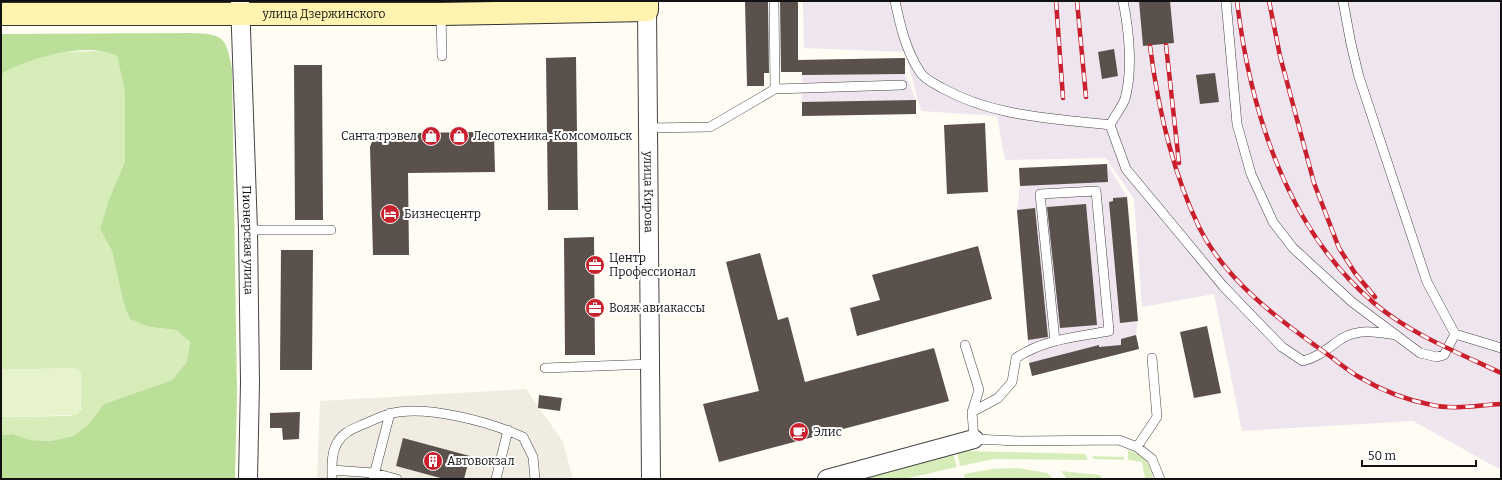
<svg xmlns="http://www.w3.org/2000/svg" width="1502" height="480" viewBox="0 0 1502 480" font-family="Bitter,serif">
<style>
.industrial{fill:#eee5ef}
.green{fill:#d6edba}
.forest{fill:#bbdf98}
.pitch{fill:#e7f3cd}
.plaza{fill:#f1ece1}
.building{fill:#5a514c}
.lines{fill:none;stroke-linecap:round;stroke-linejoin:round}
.lane-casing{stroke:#444;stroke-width:10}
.street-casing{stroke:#444;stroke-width:20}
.secondary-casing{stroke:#333;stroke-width:24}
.lane{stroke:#fff;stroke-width:9}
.street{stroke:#fff;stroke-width:18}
.secondary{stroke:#fff3af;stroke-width:22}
.rail-casing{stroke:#ca1f2d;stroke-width:4.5}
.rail{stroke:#fff;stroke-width:3;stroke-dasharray:9;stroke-linecap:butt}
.labels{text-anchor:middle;stroke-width:4;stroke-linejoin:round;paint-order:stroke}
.street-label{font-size:12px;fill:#111;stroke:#fff}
.poi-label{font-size:12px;fill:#111;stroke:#fff;text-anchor:start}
</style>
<rect width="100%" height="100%" fill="#fffcf4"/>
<!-- industrial -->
<path class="industrial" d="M803 1H1501V470L1413 421 1242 431 1214 294 1142 307 1134 199 1106 158 1005 160 997 116 921 111 905 52 804 48Z
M905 58V74L916 100V114L802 116V60Z
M1107 164 1127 197 1138 321 1136 335 1139 349 1032 376 1029 363 1028 340 1017 210 1020 186 1019 168Z"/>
<!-- green -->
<path class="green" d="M106 51 117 56 125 92V161L109 199 100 229 112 251 123 301 150 327 176 330 190 342 187 362 172 380 104 404 87 426 73 436 51 441 31 440 12 434 1 435V417L70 416 81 409V374L74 368 1 370V82L3 73 21 63 58 52Z
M1128 450C1142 454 1152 464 1153 479H1145L1142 462 1128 460Z
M964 451 1085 454 1088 460 994 459 960 466 957 452Z
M953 453 957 467 904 479H862Z
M1093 456 1124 457V460L1093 459Z
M1018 468 1047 473 1054 479H965L964 474 992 469Z
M1061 471 1100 475 1102 479H1067Z"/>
<!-- forest -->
<path class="forest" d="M190 33C223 34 226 36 232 69L237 395 235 479H1V435L12 434 31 440 51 441 73 436 87 426 104 404 172 380 187 362 190 342 176 330 150 327 130 319 123 301 112 251 100 229 109 199 125 161V92L117 56C87 41 32 57 3 73L1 82V34Z"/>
<!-- pitch -->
<path class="pitch" d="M74 368 80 372C83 380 83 409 77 415L1 417V370Z"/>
<!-- plaza -->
<path class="plaza" d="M526 389 563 442 573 479H464L470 456 403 439 396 466 444 479H317L320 401Z"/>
<!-- building -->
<path class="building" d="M745 1H768L769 73H764V86H747Z
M780 1H798V60L905 58V74L802 75V72H781Z
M1139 1H1170L1174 43 1143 46Z
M1114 49 1118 76 1102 79 1098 52Z
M576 57 578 210H548L546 58Z
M294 65H322L323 220H295Z
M1215 73 1219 102 1200 104 1196 75Z
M916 100V114L802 116V102Z
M985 123 988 192 947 194 944 125Z
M476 132V136L494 135 495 172 408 173 409 255H373L370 147 373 139 381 136 414 137V133Z
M1107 164 1108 182 1020 186 1019 168Z
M1127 197 1138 321 1120 323 1109 202 1113 201V198Z
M1086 204 1097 325 1060 328 1047 207Z
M1035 208 1048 337 1028 340 1017 210Z
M594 237 595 355H565L564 238Z
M978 246 992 299 857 336 850 308 880 300 872 275Z
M281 250H313L312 370H280Z
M760 253 778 320 788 317 805 382 934 348 949 401 719 462 703 404 759 391 726 262Z
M1207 326 1221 393 1194 398 1180 332Z
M1136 335 1139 349 1032 376 1029 363 1099 345V347L1121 345V339Z
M539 395 562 398 560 411 538 408Z
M300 412 299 439 283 440 282 428H270V413Z
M403 438 470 456 464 479H444L396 466Z"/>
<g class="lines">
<!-- lane casing -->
<g class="lane-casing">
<path id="lane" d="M895 1C900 25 906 51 920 72 924 79 935 84 942 88 994 117 1052 118 1110 125L1126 169 1185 240 1223 286 1282 347 1303 361C1319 357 1328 348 1341 339 1359 328 1377 332 1396 335
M1226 1 1237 124 1251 174 1273 222 1293 248 1352 302 1420 353 1437 357 1444 355 1455 334 1501 348
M1343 1 1351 44 1359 77 1427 282 1455 334
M441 14 442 56
M775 89 902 85
M1110 125C1114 117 1122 107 1125 99 1133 70 1129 30 1123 1
M648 128 710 127 775 89 774 1
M248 230H331
M965 345 979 390 972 412 974 439 1020 441 1119 440 1137 447 1152 459 1160 479
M545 368 651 364
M972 412 998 398 1012 382 1016 358C1044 339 1077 337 1109 331L1096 191 1040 194 1055 341
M1137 447 1157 417 1152 358
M332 470 374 473 397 479
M332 479C332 467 331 454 337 443 343 432 353 429 364 424 372 421 381 416 389 414 425 404 490 422 523 437L533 457 535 479
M373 479 390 413
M496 479 508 430"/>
</g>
<!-- street casing -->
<g class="street-casing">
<g id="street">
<path id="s1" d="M240 1 248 230 250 383 248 479"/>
<path id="s2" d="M647 10 651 479"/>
<path d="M827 479 974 439"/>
</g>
</g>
<!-- secondary casing -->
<g class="secondary-casing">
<g id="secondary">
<path id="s3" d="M1 14H441L647 10V1"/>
</g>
</g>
<!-- lane -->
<use href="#lane" class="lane"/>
<!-- street -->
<use href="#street" class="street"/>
<!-- secondary -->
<use href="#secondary" class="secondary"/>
<!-- rail casing -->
<g class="rail-casing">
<path id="rail" d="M1056 1 1063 98
M1077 1 1086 97
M1237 1C1250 111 1287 229 1374 303 1410 334 1459 353 1501 373
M1269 1 1280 56 1314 183 1339 248 1355 273 1375 297
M1166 45 1179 163
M1150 46C1158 108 1172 171 1199 227 1225 280 1279 320 1327 354 1337 361 1347 370 1359 377 1381 390 1406 400 1432 405 1453 410 1479 405 1501 404"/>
</g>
<!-- rail -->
<use href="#rail" class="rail"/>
</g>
<!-- icons -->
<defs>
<g id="shop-disc" transform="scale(1)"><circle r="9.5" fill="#ca1f2d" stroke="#fff"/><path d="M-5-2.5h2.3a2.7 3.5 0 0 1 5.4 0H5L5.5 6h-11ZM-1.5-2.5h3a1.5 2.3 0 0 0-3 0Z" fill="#fff"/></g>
<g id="hotel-disc" transform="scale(1)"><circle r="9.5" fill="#ca1f2d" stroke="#fff"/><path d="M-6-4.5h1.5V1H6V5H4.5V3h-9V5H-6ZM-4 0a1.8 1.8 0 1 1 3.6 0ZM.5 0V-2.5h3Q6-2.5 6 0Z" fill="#fff"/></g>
<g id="office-disc" transform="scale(1)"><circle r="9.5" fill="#ca1f2d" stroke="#fff"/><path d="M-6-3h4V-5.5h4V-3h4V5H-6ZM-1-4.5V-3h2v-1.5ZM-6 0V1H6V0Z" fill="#fff"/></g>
<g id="cafe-disc" transform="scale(1)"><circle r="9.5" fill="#ca1f2d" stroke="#fff"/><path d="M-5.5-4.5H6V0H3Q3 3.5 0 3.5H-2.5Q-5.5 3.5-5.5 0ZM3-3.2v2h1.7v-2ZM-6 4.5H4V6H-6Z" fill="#fff"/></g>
<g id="building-disc" transform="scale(1)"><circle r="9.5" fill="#ca1f2d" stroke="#fff"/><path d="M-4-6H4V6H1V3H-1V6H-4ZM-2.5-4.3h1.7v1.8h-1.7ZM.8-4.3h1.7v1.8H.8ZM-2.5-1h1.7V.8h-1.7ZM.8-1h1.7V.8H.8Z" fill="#fff"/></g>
</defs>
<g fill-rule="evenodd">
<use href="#shop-disc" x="431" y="136"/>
<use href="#shop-disc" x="459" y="136"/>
<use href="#hotel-disc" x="390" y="214"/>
<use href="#office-disc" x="595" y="265"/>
<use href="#office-disc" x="595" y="308"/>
<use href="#cafe-disc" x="799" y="432"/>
<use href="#building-disc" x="433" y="461"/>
</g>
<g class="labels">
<!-- street labels -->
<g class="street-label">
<text dy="4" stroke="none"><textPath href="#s3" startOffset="323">улица Дзержинского</textPath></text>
<text dy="4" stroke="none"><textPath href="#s2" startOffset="182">улица Кирова</textPath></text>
<text dy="4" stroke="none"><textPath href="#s1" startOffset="239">Пионерская улица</textPath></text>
</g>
<!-- poi labels -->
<g class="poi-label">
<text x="417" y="140" text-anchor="end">Санта трэвел</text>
<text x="473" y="140">Лесотехника-Комсомольск</text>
<text x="404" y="218">Бизнесцентр</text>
<text x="609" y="262">Центр<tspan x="609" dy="14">Профессионал</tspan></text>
<text x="609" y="312">Вояж авиакассы</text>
<text x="813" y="436">Элис</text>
<text x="447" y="465">Автовокзал</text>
</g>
</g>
<!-- border -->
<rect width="1502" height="480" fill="none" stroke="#111111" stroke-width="4"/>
<!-- scale -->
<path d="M1362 460v6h114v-6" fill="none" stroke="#111111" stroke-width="2"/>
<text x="1368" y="460" font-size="12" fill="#111111" stroke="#ffffff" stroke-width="3" paint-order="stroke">50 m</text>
</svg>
